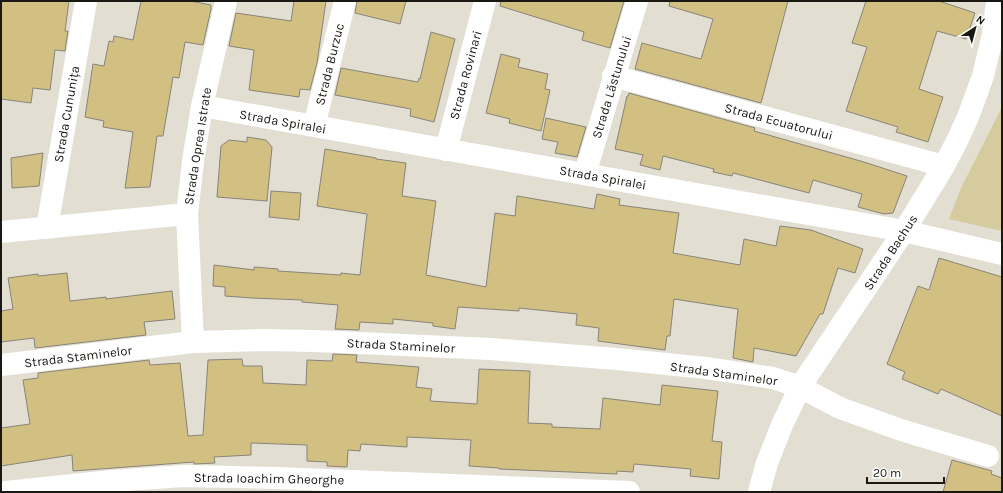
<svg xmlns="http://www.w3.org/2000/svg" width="1003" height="493" viewBox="0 0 1003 493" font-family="Karla,sans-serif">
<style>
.green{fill:#d6ca9f}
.building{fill:#d2c083;stroke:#878479}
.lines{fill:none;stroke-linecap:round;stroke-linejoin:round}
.minor{stroke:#fff;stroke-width:22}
.labels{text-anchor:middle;stroke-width:3;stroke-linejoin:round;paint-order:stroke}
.street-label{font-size:13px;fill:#191813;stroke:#fff}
</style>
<rect width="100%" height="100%" fill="#e2ded2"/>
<!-- green -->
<path class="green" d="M1002 107V231L949 219 961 188Z"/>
<!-- building -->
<path class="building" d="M1 1H69L65 31H68L65 51 55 50 50 90 33 88 31 103 1 99Z
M141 1H190L211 5V9L203 45 185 42 179 78 173 77 163 136H157L150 187 125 188 133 132 103 127 104 121 85 117 93 64 104 66 109 41 113 42 114 36 133 40Z
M294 1H326L317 63 310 90 300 89 299 97 249 90 254 50 229 46 236 13 291 21Z
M357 1H406L400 24 355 13Z
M501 1H624L610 48 582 40 584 32 500 6Z
M670 1H788L761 103 635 69 642 43 701 59 713 19 669 6Z
M866 1H939L975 13 966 39 937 31 919 89 943 97 928 142 896 132 898 127 846 111 867 47 852 43Z
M431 32 455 39 434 122 410 116 411 109 335 95 341 68 418 82 419 78 420 79Z
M501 54 520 59 518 67 548 74 545 89 550 90 541 131 509 123 510 119 486 113Z
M629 93 755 128 754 131 864 162 907 176 893 213 884 214 858 207 862 194 813 180 809 193 733 173 732 176 713 172 714 169 663 156 660 170 640 165 643 155 615 149 627 96H628Z
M546 118 586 127 577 157 555 153 558 142 542 139Z
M247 137 266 140 272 147 267 201 217 197 221 146 229 140 247 142Z
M325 149 376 158V159L406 163 402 196 436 201 426 275 486 287 495 213 515 216 517 196 594 209 597 194 620 199 619 205 679 213 673 253 740 265 744 239 776 246 780 226 811 230 863 249 855 273 838 268 823 314H820L796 356 754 348 753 362 733 358 738 309 674 299 670 336H667L665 350 598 341 599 328 576 325 577 314 519 308V311L458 307 455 329 433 326V323L393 319V324L360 322 359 330 335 329 338 305 302 302V300L252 298 225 296V287L213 286 214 265 254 270V267L278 269V271L341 275V273L360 275 367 214 317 206Z
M43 153 39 186 12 188 11 158Z
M271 191 301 193 299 220 269 217Z
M939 258 1002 277V416L941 389 938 394 902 379 905 372 887 364 918 286 929 290Z
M67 273 70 301 106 297V299L172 291 175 319 144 322 146 335 35 348 34 338 1 342V311L13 309 8 278 38 274V276Z
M333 354 357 355 356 362 419 367 416 387 432 389 430 401 477 404 479 369 530 371 528 423 552 424V427L600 429 603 398 660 405 662 385 718 391 712 441 722 442 719 479 690 476 691 469 634 464 633 472 617 471V474L499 469V468L469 466 471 440 407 437V447L361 444 360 451 348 450 347 467 327 466V462L307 461V445L251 443V455L214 457 215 463 194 464V462L73 471 72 455 1 466V428L30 424 23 380 38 378V373L149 360 150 365 180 363 188 436 203 435 208 360 242 359 243 366H262L263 383 306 385 307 360 332 361Z
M952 460 992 471 991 474 1002 478V492H943Z"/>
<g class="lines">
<!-- minor -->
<path class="minor" d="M613 76 944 166
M202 106 904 231 1002 254
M314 126 345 1
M446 150 485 1
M585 174 637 1
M47 228 86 1
M1 232 187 214
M193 342 187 214 193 161 202 106 226 1
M1 365 193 342 262 340 315 341 491 349 616 359 706 368 773 378 800 387 840 408 901 430 988 456
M6 492 111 481 184 476 278 478 629 492
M759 492 767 463 782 425 800 387 904 231 944 166 957 141 968 117 983 76 993 34 997 1"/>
</g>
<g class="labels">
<!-- street labels -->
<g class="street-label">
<text transform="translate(329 64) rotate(-76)" y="5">Strada Burzuc</text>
<text transform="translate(465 75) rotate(-75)" y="5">Strada Rovinari</text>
<text transform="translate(611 87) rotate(-73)" y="5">Strada Lăstunului</text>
<text transform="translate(66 114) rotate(-80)" y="5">Strada Cununița</text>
<text transform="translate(283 121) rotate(10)" y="5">Strada Spiralei</text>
<text transform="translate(779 121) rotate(15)" y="5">Strada Ecuatorului</text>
<text transform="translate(197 146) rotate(-81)" y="5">Strada Oprea Istrate</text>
<text transform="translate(603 177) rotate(10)" y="5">Strada Spiralei</text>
<text transform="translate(890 252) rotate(-57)" y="5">Strada Bachus</text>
<text transform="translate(401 345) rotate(3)" y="5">Strada Staminelor</text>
<text transform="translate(78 356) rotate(-7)" y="5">Strada Staminelor</text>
<text transform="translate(724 373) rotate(8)" y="5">Strada Staminelor</text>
<text transform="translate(269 478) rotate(1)" y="5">Strada Ioachim Gheorghe</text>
</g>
</g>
<!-- border -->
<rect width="1003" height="493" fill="none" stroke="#191813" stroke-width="4"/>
<!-- north arrow -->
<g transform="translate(975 28) rotate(36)" stroke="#ffffff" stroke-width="3" paint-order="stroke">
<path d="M0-3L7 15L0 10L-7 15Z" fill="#191813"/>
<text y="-6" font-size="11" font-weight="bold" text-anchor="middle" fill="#191813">N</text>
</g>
<!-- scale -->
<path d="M867 477v6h77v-6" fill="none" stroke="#191813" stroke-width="2"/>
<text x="873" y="477" font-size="12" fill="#191813" stroke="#ffffff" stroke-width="3" paint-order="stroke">20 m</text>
</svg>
